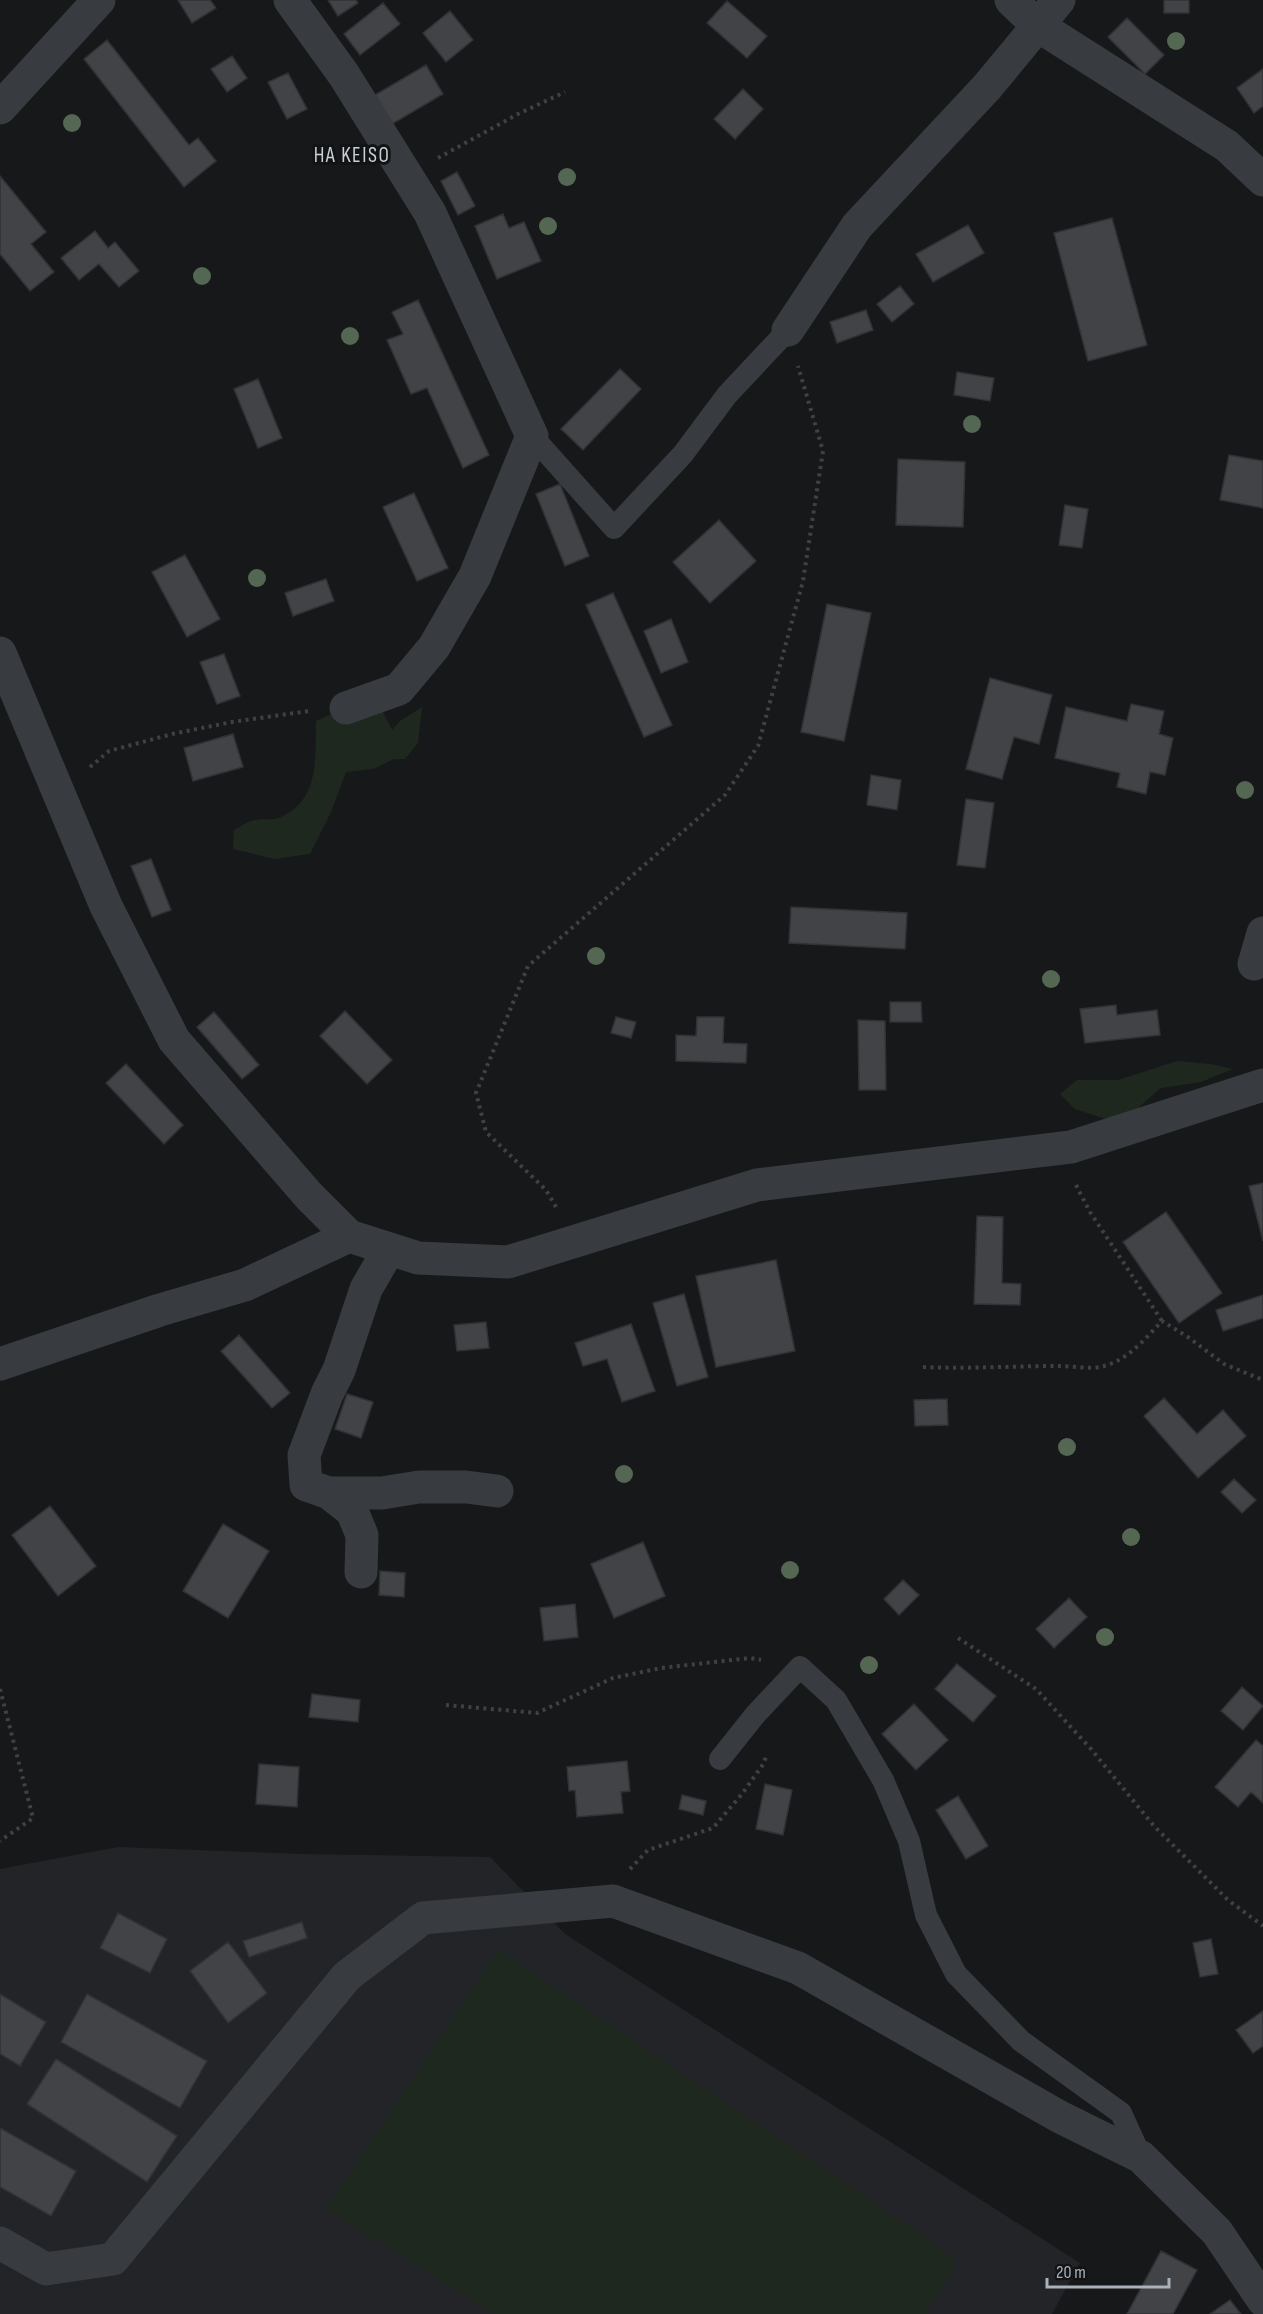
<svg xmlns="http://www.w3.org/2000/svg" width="1263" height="2314" viewBox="0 0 1263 2314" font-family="'Sofia Sans Condensed',sans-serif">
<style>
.built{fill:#232427}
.green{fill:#1f281f}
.building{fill:#414347;stroke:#313236;stroke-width:1.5}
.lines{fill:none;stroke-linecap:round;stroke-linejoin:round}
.path{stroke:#3e4246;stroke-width:4;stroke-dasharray:3 4.5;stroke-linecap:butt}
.service{stroke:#383b3f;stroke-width:22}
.minor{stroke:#383b3f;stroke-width:33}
.tree{fill:#536752}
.labels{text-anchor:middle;stroke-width:6;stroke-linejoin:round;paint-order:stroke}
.quarter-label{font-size:21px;letter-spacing:1.5px;fill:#cad0d6;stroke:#121315}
</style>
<rect width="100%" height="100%" fill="#17181a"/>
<!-- built -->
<path class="built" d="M118 1847 301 1854 490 1857 565 1934 1080 2263 1052 2314H0V1869Z"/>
<!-- green -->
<path class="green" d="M380 706 392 730 400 721 422 707 418 743 405 759H394L373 769 346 772 331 812 310 854 274 859 233 849 234 830C240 827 248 821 255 820 263 818 270 821 278 818 320 802 315 759 316 721L336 712Z
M1177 1061 1211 1064 1233 1069 1201 1082 1161 1088 1139 1107 1137 1123H1118L1075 1109 1060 1094 1077 1080H1118Z
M498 1949 958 2260 926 2314H495L326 2209Z"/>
<!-- building -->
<path class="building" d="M178 0H210L216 8 192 23Z
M328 0H356L358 3 338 16Z
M1164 0H1189V13H1164Z
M727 1 767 36 747 58 707 23Z
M383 3 400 24 360 55 344 34Z
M450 11 473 40 446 62 423 33Z
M1127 18 1164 55 1145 74 1108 37Z
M107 40 189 145 198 138 216 161 184 187 84 59Z
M232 56 247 78 227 92 211 69Z
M426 65 443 94 392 124 375 95Z
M1263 69V106L1254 113 1237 88Z
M288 73 307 109 287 119 268 82Z
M743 89 763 109 735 139 714 119Z
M457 172 475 206 458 215 441 181Z
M0 176 46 232 31 244 54 272 30 291 0 254Z
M503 214 509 228 524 222 541 261 497 279 475 226Z
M1112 218 1147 345 1088 361 1054 233Z
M968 225 984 253 933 282 916 254Z
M95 231 108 248 115 242 139 271 119 287 99 264 79 280 61 258Z
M900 286 914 304 892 322 877 304Z
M418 300 489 455 463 468 427 388 411 394 387 340 403 334 392 312Z
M866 310 873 330 837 343 830 322Z
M620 369 641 389 583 450 561 429Z
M957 372 994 378 990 401 954 395Z
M258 379 282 438 258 448 234 389Z
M1229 455 1263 461V508L1220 500Z
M898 459 965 462 963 527 896 525Z
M560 484 589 556 565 566 536 494Z
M414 493 448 568 417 581 383 507Z
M1065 505 1088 509 1082 548 1059 545Z
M719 520 756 561 710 603 673 562Z
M185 555 220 619 187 637 152 572Z
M326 579 334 601 293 616 285 593Z
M613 593 672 725 644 737 586 605Z
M827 604 871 613 844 741 801 732Z
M671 619 688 662 661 673 644 631Z
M224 654 240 696 217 704 200 662Z
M990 678 1052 695 1039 744 1014 737 1002 779 966 769Z
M1131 704 1164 711 1159 734 1173 738 1165 775 1150 772 1146 794 1117 787 1120 773 1055 758 1066 707 1127 721Z
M233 734 243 767 193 781 184 748Z
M871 775 901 780 897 810 867 805Z
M966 799 994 803 985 868 957 865Z
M151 859 171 910 152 917 131 866Z
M791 907 907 913 905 949 789 943Z
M890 1002H921L922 1022H890Z
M1116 1005 1117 1015 1157 1010 1160 1035 1085 1043 1080 1009Z
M345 1011 392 1060 367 1084 320 1036Z
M214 1012 259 1065 242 1079 197 1027Z
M616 1017 636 1022 631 1038 611 1033Z
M697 1017H724L723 1043 747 1044 746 1063 676 1061V1035L696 1036Z
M858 1020 885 1021 886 1090H859Z
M126 1064 183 1125 164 1144 106 1083Z
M1263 1183V1241L1249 1186Z
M1166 1212 1222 1293 1179 1323 1123 1242Z
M977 1216 1003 1217 1002 1283 1021 1284 1020 1305 974 1304Z
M776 1260 795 1351 716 1367 696 1276Z
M684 1294 708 1377 677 1386 653 1303Z
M1263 1295V1318L1223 1331 1216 1310Z
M486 1322 489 1348 457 1351 454 1325Z
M631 1324 655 1391 622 1402 607 1359 583 1366 575 1343Z
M239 1335 290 1393 272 1408 221 1351Z
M347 1394 373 1402 361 1438 335 1429Z
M1164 1398 1197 1434 1223 1410 1246 1436 1198 1478 1144 1416Z
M947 1399 948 1425 915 1426 914 1400Z
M1234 1479 1256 1500 1242 1513 1221 1492Z
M50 1506 96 1566 58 1596 12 1535Z
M223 1524 269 1551 228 1618 183 1591Z
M643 1542 665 1596 614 1618 591 1564Z
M380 1571 405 1573 404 1597 379 1595Z
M903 1580 919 1595 899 1615 884 1599Z
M1069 1598 1087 1617 1054 1648 1036 1629Z
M575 1604 578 1637 544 1641 540 1608Z
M957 1664 996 1696 973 1722 935 1689Z
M1242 1687 1263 1706 1243 1730 1221 1711Z
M312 1694 360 1700 358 1722 309 1717Z
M914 1704 948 1740 916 1770 882 1734Z
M1256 1740 1263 1746V1803L1251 1792 1238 1807 1215 1787Z
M627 1761 630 1791 621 1792 623 1813 577 1817 575 1790 569 1791 567 1767Z
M259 1764 299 1767 297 1807 256 1804Z
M765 1784 792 1790 783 1835 756 1829Z
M682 1795 706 1801 703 1815 679 1809Z
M958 1796 988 1846 966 1859 936 1810Z
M118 1913 167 1939 150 1973 100 1948Z
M302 1922 307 1938 249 1957 243 1941Z
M1211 1939 1218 1974 1200 1977 1193 1943Z
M228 1942 267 1993 228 2023 190 1971Z
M0 1994 46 2022 20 2066 0 2054Z
M87 1994 207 2061 180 2108 61 2042Z
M1263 2011V2046L1253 2053 1236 2030Z
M56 2059 177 2136 147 2182 27 2104Z
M0 2128 76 2171 51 2216 0 2187Z
M1161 2251 1197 2270 1173 2314H1127Z
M1230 2300 1241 2314H1210Z"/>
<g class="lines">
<!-- path -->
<path class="path" d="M438 158 518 114 565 92
M90 767 109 751 172 734 232 722 309 711
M1076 1185 1090 1212 1162 1321
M556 1207 546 1190 486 1132 476 1093 528 966 725 795 758 746 803 581 823 451 798 366
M923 1367C968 1369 1013 1366 1058 1366 1072 1366 1091 1370 1104 1366 1128 1360 1146 1338 1162 1321L1188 1337 1224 1364 1263 1380
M958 1638 1036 1689 1091 1749 1154 1826 1228 1900 1263 1926
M0 1689 33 1818 0 1841
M446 1705 537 1713 613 1678 661 1668 750 1658 761 1660
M630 1869 648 1850 713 1828 742 1794 764 1763 766 1756"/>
<!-- service -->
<path class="service" d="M532 436 614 528 683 454 727 395 788 330
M720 1759 755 1715 800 1667 836 1700 883 1780 909 1841 926 1915 956 1974 1021 2041 1121 2113 1141 2157"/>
<!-- minor -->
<path class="minor" d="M290 0 344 75 430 213 532 436 475 576 434 647 399 689 346 708
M1011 0 1037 25 1227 146 1263 180
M0 108 99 0
M788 330 857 226 987 87 1059 0
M0 653 106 906 174 1040 309 1196 349 1236 418 1258 508 1262 757 1185 1071 1147 1263 1085
M1254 964 1263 933
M389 1249 366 1289 339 1370 327 1394 304 1455 306 1485 329 1493H382L419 1487H466L497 1491
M0 1364 160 1310 245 1285 349 1236
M329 1493 352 1511 362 1535 361 1572
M0 2243 46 2269 113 2259 347 1976 423 1918 613 1901 798 1968 1060 2117 1141 2157 1217 2232 1263 2300"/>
</g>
<!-- trees -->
<g class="tree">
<circle cx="1176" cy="41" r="9"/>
<circle cx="72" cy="123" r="9"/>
<circle cx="567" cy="177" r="9"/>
<circle cx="548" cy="226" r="9"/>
<circle cx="202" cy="276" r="9"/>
<circle cx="350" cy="336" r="9"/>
<circle cx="972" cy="424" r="9"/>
<circle cx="257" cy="578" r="9"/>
<circle cx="1245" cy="790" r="9"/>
<circle cx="596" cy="956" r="9"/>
<circle cx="1051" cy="979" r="9"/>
<circle cx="1067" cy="1447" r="9"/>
<circle cx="624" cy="1474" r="9"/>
<circle cx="1131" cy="1537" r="9"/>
<circle cx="790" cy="1570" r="9"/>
<circle cx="1105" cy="1637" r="9"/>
<circle cx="869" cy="1665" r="9"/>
</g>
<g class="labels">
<!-- quarter labels -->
<g class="quarter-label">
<text x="352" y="162">HA KEISO</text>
</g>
</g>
<!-- scale -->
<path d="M1047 2278v9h122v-9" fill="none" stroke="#a9b2ba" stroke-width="3"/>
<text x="1056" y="2278" font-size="18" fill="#a9b2ba" stroke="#121315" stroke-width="4.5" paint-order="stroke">20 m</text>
</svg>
